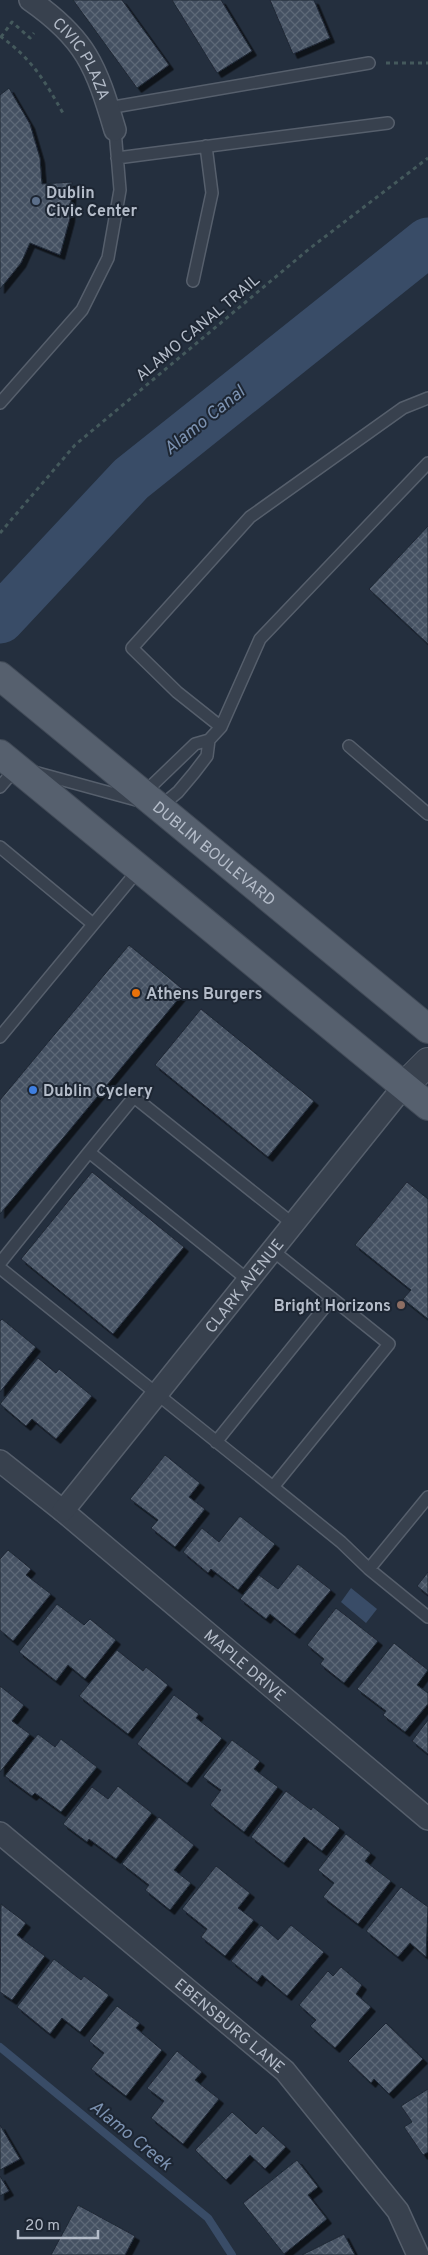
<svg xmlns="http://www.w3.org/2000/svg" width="428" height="2255" viewBox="0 0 428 2255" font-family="Overpass,sans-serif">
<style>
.water{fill:#394c67}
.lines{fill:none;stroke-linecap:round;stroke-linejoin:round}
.stream{stroke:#394c67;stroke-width:8}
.river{stroke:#394c67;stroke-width:49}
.building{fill:url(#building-cross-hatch);stroke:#1f2835;filter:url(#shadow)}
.service-casing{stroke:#565f6c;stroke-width:14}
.minor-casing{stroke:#565f6c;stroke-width:24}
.tertiary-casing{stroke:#565f6c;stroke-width:30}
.primary-casing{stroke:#414a57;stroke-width:30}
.path{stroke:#44595c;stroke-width:3;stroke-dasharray:4 4;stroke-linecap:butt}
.service{stroke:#38414e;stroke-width:11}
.minor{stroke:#38414e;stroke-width:21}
.tertiary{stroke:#38414e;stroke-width:28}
.primary{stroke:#56606e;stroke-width:28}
.service-dot{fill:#5c6f8a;stroke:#1d2633;stroke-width:2}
.food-dot{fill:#e8710a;stroke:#1d2633;stroke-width:2}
.shop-dot{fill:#3f7fe0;stroke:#1d2633;stroke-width:2}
.education-dot{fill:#8d6e63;stroke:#1d2633;stroke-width:2}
.labels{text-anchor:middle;stroke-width:4;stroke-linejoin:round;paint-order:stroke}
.street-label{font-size:16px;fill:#b4bcc9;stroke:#1d2633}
.poi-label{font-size:16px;font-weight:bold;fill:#b4bcc9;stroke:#1d2633;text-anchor:start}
.water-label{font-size:18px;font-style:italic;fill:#7c92b1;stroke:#1d2633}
</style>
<defs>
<pattern id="building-cross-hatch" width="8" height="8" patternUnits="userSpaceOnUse" patternTransform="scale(1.25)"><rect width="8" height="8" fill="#455162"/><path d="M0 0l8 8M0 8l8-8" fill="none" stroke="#5d6877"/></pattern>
<filter id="shadow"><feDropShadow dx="4.5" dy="4.5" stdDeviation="0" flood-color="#0009"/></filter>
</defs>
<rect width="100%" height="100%" fill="#242f3e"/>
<!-- water -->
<path class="water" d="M351 1588 377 1609 366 1623 341 1602Z"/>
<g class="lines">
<!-- stream -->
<path class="stream" d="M0 2047 208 2218 232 2255"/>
<!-- river -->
<path class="river" d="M0 619 131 479 428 242"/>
</g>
<!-- building -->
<path class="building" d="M73 0H122L169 65 137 88Z
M172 0H221L252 51 217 73Z
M270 0H314L330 38 293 54Z
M9 88 30 124 40 158 42 184 72 182 70 218 60 255 30 243 21 263 0 289V95Z
M428 526V644L369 589Z
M129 945 185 991 0 1214V1100Z
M201 1009 314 1101 268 1157 155 1065Z
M92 1172 184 1247 113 1334 21 1259Z
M407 1182 428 1199V1319L403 1299 411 1290 355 1245Z
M2 1319 36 1347 0 1392V1321Z
M38 1358 56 1373 59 1369 92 1396 56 1439 32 1419 26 1426 0 1404Z
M165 1455 200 1483 189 1497 205 1509 175 1547 151 1528 158 1520 130 1499Z
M240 1516 275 1544 238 1590 211 1569 208 1573 183 1552 202 1528 219 1542Z
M8 1550 31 1569 26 1575 51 1594 13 1641 0 1630V1559Z
M298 1564 331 1590 295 1634 270 1614 266 1619 240 1599 259 1575 278 1589Z
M428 1572V1595L417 1586Z
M57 1604 84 1625 90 1619 116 1640 85 1679 68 1665 56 1681 19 1652Z
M336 1608 378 1641 344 1683 320 1664 324 1659 307 1645Z
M394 1643 428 1670 417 1685 428 1693V1704L405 1732 383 1715 386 1711 357 1689Z
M117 1650 143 1671 146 1667 168 1685 128 1734 79 1696Z
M0 1686 24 1705 12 1721 30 1734 0 1772Z
M174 1695 199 1714 196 1718 222 1738 187 1783 137 1744Z
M428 1720V1754L412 1741Z
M38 1734 55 1747 61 1739 97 1767 61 1812 35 1793 32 1796 5 1776Z
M232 1740 260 1761 254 1769 278 1787 244 1832 210 1805 221 1790 203 1777Z
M118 1786 152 1813 116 1859 89 1839 87 1842 63 1824 92 1787 108 1799Z
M286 1791 311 1810 313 1807 340 1828 322 1851 304 1837 284 1863 251 1837Z
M159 1817 194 1845 174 1870 191 1883 170 1910 145 1890 149 1885 122 1864Z
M346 1834 371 1853 365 1861 391 1881 358 1924 323 1897 334 1883 318 1870Z
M216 1866 250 1893 238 1908 254 1920 225 1956 201 1937 207 1929 182 1909Z
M401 1887 428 1907 426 1957 410 1943 398 1957 366 1931Z
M1 1904 26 1923 17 1935 45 1956 12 2000 0 1992Z
M261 1925 278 1940 291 1925 324 1952 287 1996 262 1975 257 1982 231 1961Z
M54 1959 81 1980 84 1976 109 1995 80 2032 62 2018 50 2034 17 2007Z
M341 1967 362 1985 356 1994 371 2007 335 2048 310 2026 316 2020 299 2005 328 1971 333 1976Z
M117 2006 140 2023 136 2028 162 2050 126 2096 91 2069 104 2053 89 2041Z
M386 2023 423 2059 389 2094 374 2079 371 2083 348 2061Z
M177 2051 202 2072 195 2080 219 2099 183 2144 151 2118 164 2101 147 2088Z
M428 2089V2152L423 2155 404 2127 412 2122 401 2106Z
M232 2112 256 2134 263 2126 286 2147 265 2169 250 2155 226 2180 195 2150Z
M0 2125 20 2159 0 2170Z
M297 2160 318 2187 308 2195 327 2219 284 2254 243 2203Z
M0 2176 9 2191 0 2196Z
M78 2205 135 2236 125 2255H51Z
M344 2234 355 2255H302Z"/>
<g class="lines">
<!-- service casing -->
<g class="service-casing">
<path id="service" d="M108 108 369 63
M117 158 388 123
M193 281 212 193 206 146
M0 403 82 310 108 258 120 190 115 130
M221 727 260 639 428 463
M349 746 428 814
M34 772 140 801
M0 787 17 767
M143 794 195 744 209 740
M160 807 178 792 194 773 207 756 209 740 221 727 177 692 132 648 250 517 403 408 428 398
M0 847 93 924
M0 1037 139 869
M0 1263 89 1152
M0 1268 273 1487 389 1344 272 1250
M248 1280 89 1152 134 1097 293 1224
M216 1442 332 1298
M273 1487 341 1542 369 1569
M428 1497 369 1569 428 1617"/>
</g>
<!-- minor casing -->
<g class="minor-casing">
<g id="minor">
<path id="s1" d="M30 0C86 39 96 66 115 130"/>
<path id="s2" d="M0 1461 63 1511 428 1819"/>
<path id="s3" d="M63 1511 404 1086"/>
<path id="s4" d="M0 1833 285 2071 398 2211 418 2255"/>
</g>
</g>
<!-- tertiary casing -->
<g class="tertiary-casing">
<path id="tertiary" d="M404 1086 428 1062"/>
</g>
<!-- primary casing -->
<g class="primary-casing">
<g id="primary">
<path id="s5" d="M0 676 428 1029"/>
<path d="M0 754 428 1106"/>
</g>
</g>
<!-- path -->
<path class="path" d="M0 36C32 59 45 81 64 115
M1 37 12 22 30 38 34 33
M386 63H428
M0 533 75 445 309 249 428 158"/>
<!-- service -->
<use href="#service" class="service"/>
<!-- minor -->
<use href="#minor" class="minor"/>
<!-- tertiary -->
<use href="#tertiary" class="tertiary"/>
<!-- primary -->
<use href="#primary" class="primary"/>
</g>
<!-- markers -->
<circle class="service-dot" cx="36" cy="201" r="5"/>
<circle class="food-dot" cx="136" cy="993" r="5"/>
<circle class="shop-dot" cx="33" cy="1090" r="5"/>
<circle class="education-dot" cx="401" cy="1305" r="5"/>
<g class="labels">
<!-- street labels -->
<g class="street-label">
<text dy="6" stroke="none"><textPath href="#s1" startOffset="80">CIVIC PLAZA</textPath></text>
<text transform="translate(197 327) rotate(-40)" y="6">ALAMO CANAL TRAIL</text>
<text dy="6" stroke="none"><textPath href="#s5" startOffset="278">DUBLIN BOULEVARD</textPath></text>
<text dy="6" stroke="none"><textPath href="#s3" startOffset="289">CLARK AVENUE</textPath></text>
<text dy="6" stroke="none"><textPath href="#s2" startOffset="319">MAPLE DRIVE</textPath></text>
<text dy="6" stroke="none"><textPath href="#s4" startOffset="300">EBENSBURG LANE</textPath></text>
</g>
<!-- poi labels -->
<g class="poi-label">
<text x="46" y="198">Dublin<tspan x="46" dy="18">Civic Center</tspan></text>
<text x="146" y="999">Athens Burgers</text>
<text x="43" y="1096">Dublin Cyclery</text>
<text x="391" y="1311" text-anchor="end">Bright Horizons</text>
</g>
<!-- water labels -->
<g class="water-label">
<text transform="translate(204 420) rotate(-39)" y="6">Alamo Canal</text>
<text transform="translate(131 2135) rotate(39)" y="6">Alamo Creek</text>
</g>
</g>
<!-- scale -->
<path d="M18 2230v8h80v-8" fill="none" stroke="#b4bcc9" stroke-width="2.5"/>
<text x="25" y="2230" font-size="15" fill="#b4bcc9" stroke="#1d2633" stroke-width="4" paint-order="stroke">20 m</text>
</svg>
